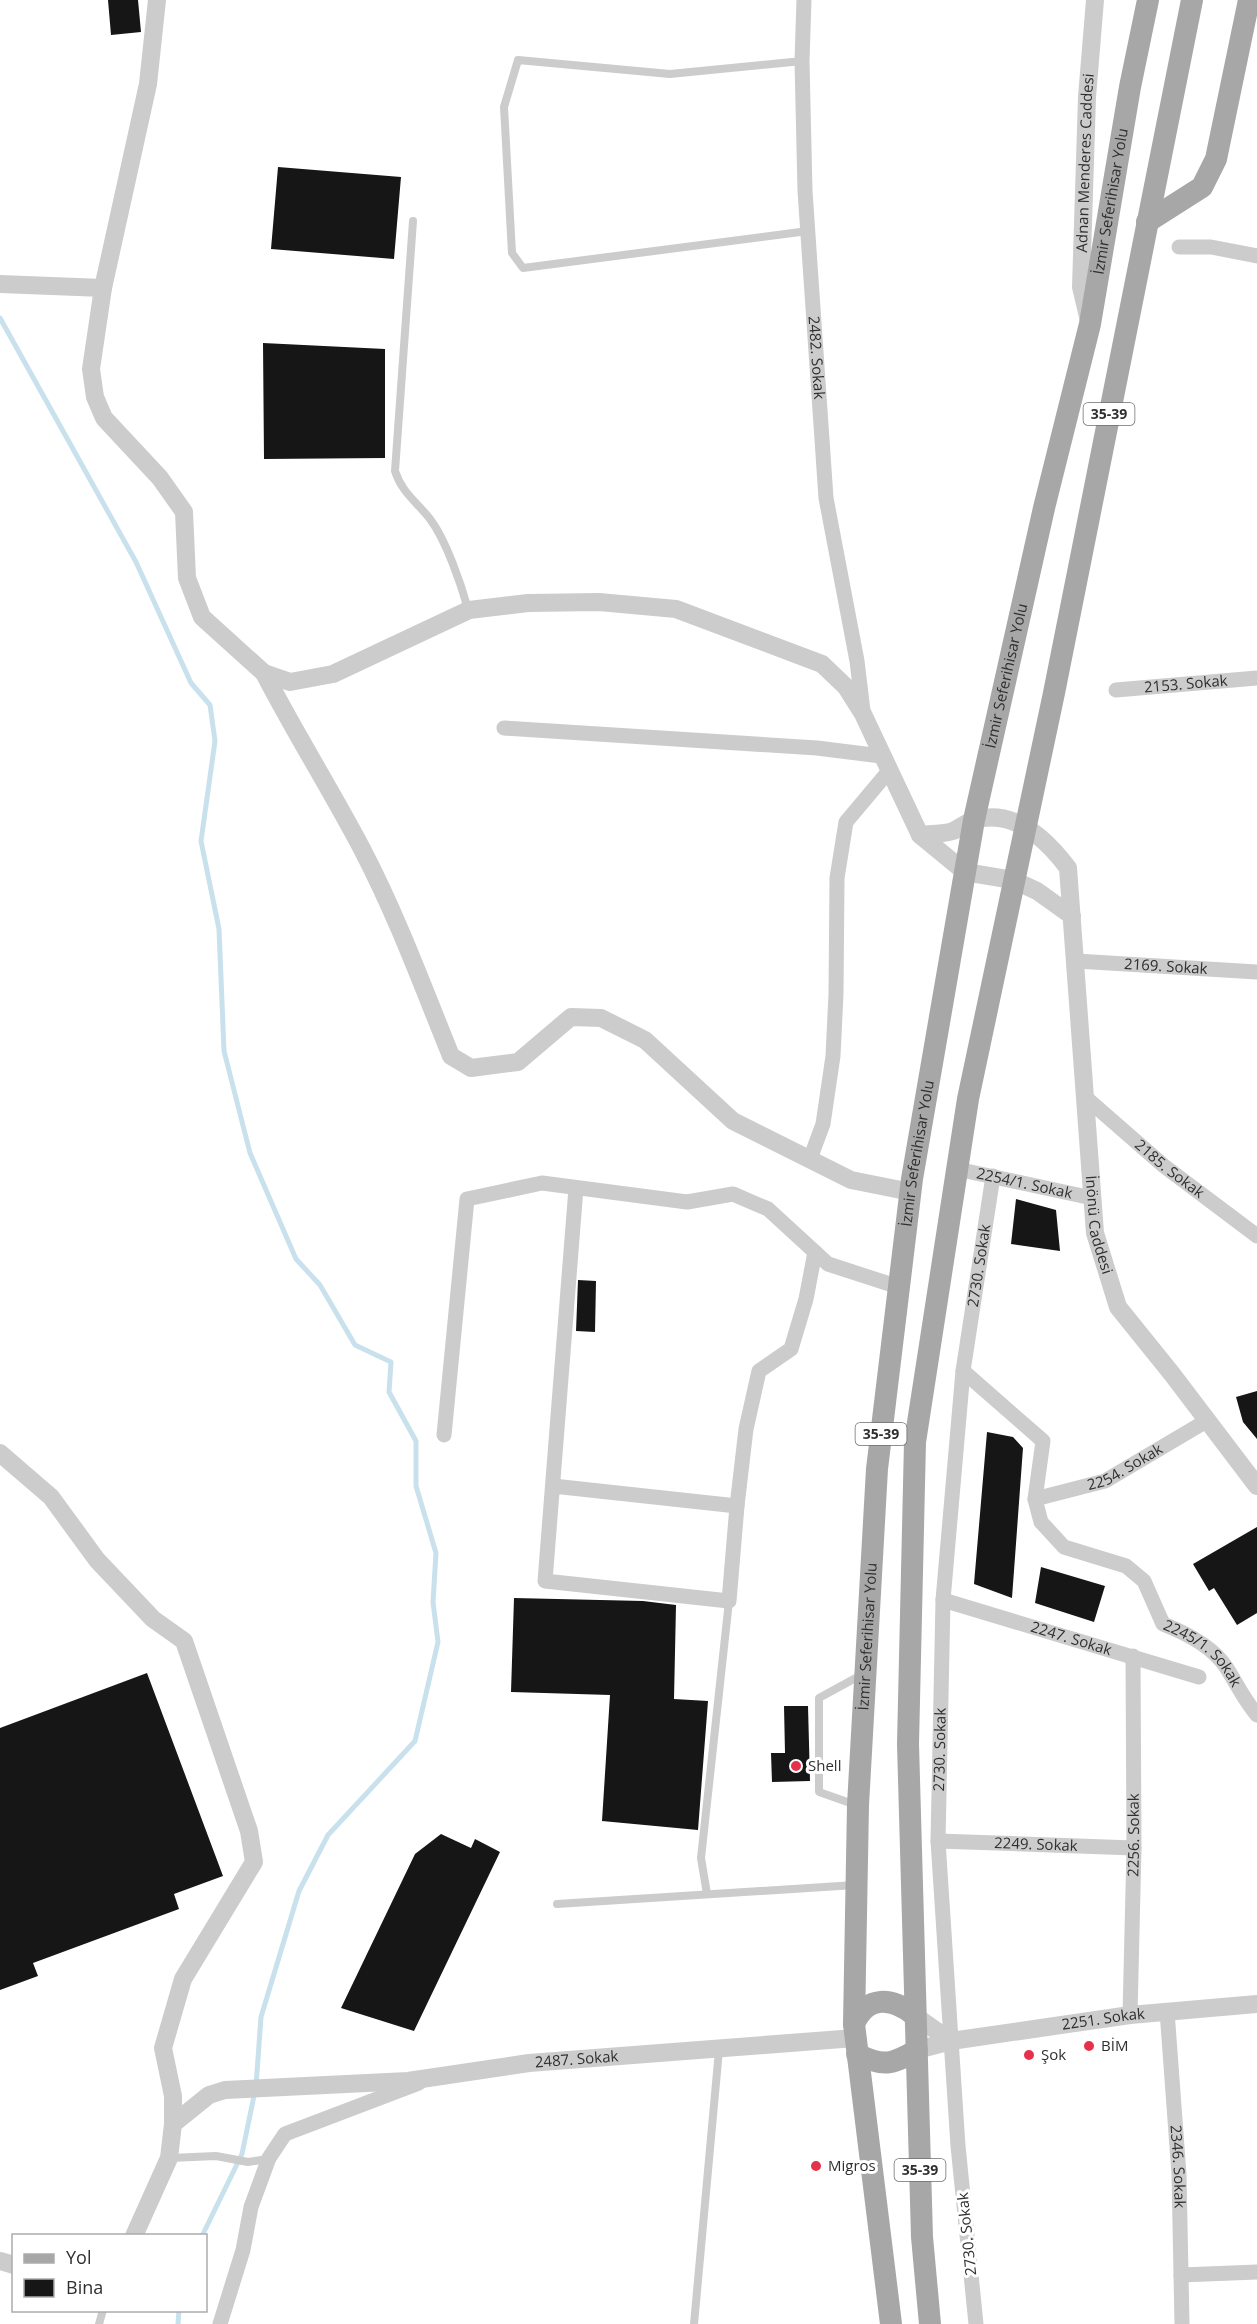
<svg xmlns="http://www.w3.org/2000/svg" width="1257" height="2324" viewBox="0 0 1257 2324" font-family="'Open Sans',sans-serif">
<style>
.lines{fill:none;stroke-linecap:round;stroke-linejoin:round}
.stream{stroke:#c9e1ec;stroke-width:5}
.building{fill:#161616}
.service{stroke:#ccc;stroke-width:8}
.minor{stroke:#ccc;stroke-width:15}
.tertiary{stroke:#ccc;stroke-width:18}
.primary{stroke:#a7a7a7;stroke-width:22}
.poi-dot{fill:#e6314b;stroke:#fff;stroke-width:2}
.labels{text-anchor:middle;stroke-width:6;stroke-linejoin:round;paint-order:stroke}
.shield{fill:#fff;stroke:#6d6d6d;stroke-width:1.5}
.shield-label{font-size:14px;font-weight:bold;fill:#2f2f2f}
.street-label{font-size:15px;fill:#2f2f2f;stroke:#fff}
.poi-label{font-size:15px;fill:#2f2f2f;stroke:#fff;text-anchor:start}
</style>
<rect width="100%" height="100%" fill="#fff"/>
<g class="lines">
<!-- stream -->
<path class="stream" d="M0 318 136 562 191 683 210 705 215 741 201 841 219 929 224 1051 250 1153 296 1259 320 1285 355 1345 391 1362 389 1392 416 1441V1486L436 1553 433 1602 438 1642 415 1741 328 1835 299 1891 261 2017 256 2086 242 2154 202 2236
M178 2324 179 2310"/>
</g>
<!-- building -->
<path class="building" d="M108 0H138L141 32 111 35Z
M278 167 401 177 394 259 271 249Z
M263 343 385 349V458L264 459Z
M1016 1199 1056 1210 1060 1251 1011 1244Z
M578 1280 596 1281 595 1332 576 1331Z
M1257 1391V1439L1243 1422 1236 1397Z
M987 1432 1013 1437 1023 1448 1012 1598 974 1584Z
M1257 1527V1613L1237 1625 1214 1588 1209 1591 1193 1564Z
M1041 1567 1105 1586 1094 1622 1035 1603Z
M514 1598 643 1601 676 1605 674 1699 708 1701 698 1830 602 1821 610 1695 511 1692Z
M147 1673 223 1876 174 1894 179 1909 33 1963 38 1976 0 1990V1728Z
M784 1706H808L810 1781 772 1782 771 1753H785Z
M441 1834 471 1848 475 1839 500 1852 414 2031 341 2008 415 1854Z"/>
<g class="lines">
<!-- service -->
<path class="service" d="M802 61 670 74 518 60 504 107 512 253 523 268 808 231
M413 221 395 471C402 493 417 502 430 519 446 540 461 584 468 609
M856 1805 819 1792V1698L863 1674
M707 1894 701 1858 729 1601
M557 1904 855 1885
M170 2158 216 2156 248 2162 268 2159
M99 2324 103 2310
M694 2324 719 2050"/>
<!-- minor -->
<g class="minor">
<path id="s1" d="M804 0 802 61 805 191 826 498 857 661 863 711"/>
<path d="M1179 247H1211L1257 256"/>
<path id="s2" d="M1116 690 1257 678"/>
<path d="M504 728 817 748 881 756"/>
<path id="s3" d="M1076 961 1257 972"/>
<path id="s4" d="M1085 1097 1164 1166 1257 1236"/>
<path d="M810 1159 823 1124 833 1056 836 994 837 878 846 822 888 772"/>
<path id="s5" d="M957 1169 1092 1198"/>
<path id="s6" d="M963 1371 1043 1441 1035 1499 1041 1522 1064 1547 1126 1566 1144 1581 1163 1624C1186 1633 1212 1646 1226 1667 1237 1684 1244 1700 1257 1715"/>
<path d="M444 1435 467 1199 542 1183 687 1202 733 1194 768 1209 828 1264 899 1287"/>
<path d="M553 1486 737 1506 729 1601 545 1581 576 1188"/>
<path id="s7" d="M1035 1499 1105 1481 1208 1420"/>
<path d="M737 1506 746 1429 759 1371 791 1349 806 1299 815 1252"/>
<path id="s8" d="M943 1600 1199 1677"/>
<path id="s9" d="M938 1841 1134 1848"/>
<path id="s10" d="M1167 2011 1179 2174 1182 2324"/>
<path id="s11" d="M1130 2015 1134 1848 1133 1656"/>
<path d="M1181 2275 1257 2272"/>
<path d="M220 2324 243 2250 251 2207 269 2158 285 2134 419 2083"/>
<path id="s12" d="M976 2324 958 2146 938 1841 943 1600 963 1371 993 1176"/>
</g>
<!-- tertiary -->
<g class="tertiary">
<path d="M0 284 103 288 91 369 95 397 104 418 160 478 184 512 187 578 202 617 264 673 290 682 333 674 469 610 528 603 599 602 676 609 822 664 846 687 863 714 920 835 965 872 1013 880 1037 891 1072 916"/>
<path d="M103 288 148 84 157 0"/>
<path id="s13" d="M1089 321 1081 287 1087 97 1095 0"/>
<path d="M264 673C295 733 331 790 362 849 397 916 423 987 451 1056L471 1068 518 1062 571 1017 601 1018 645 1040 733 1121 851 1180 911 1192"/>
<path id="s14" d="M920 835C930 834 943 834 953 831 960 828 967 822 974 820 1014 808 1047 840 1068 868L1095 1233 1118 1307 1172 1374 1257 1486"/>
<path d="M0 1453 51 1497 97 1560 153 1619 184 1641 249 1831 254 1862 183 1979 163 2048 173 2096V2124"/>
<path d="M914 2015 951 2041"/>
<path id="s15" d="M917 2050 951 2041 1130 2015 1257 2004"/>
<path id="s16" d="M134 2236 169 2158 173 2124 209 2095 225 2090 408 2081 529 2063 855 2038"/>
<path d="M0 2261 14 2265"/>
</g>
<!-- primary -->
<g class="primary">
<path d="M1147 222 1202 187 1216 159 1249 0"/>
<path d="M854 2024C867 1995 892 1997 914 2015"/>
<path d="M857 2054C883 2067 892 2065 917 2050"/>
<path id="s17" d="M891 2324 854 2024 858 1805 877 1469 912 1179 974 820 1044 508 1090 324 1130 87 1148 0"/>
<path d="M930 2324 922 2237 908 1744 915 1442 968 1099 1054 693 1192 0"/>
</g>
</g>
<!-- markers -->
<g class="poi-dot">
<circle cx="796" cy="1766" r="6"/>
<circle cx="1089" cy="2046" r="6"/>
<circle cx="1029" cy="2055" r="6"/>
<circle cx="816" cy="2166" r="6"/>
</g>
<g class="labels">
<!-- shield labels -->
<g class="shield">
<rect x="1083.5" y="403" width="51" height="22" rx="4.5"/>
<rect x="855.5" y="1423" width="51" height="22" rx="4.5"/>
<rect x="894.5" y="2159" width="51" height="22" rx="4.5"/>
</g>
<g class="shield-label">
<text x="1109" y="419">35-39</text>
<text x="881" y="1439">35-39</text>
<text x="920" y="2175">35-39</text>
</g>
<!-- street labels -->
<g class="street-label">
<text dy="5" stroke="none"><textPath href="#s13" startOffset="159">Adnan Menderes Caddesi</textPath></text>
<text dy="5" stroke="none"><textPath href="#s17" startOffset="2148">İzmir Seferihisar Yolu</textPath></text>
<text dy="5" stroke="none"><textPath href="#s1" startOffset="358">2482. Sokak</textPath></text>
<text dy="5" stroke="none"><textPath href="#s17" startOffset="1662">İzmir Seferihisar Yolu</textPath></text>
<text dy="5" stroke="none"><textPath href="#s2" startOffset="70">2153. Sokak</textPath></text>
<text dy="5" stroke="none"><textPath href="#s3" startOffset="90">2169. Sokak</textPath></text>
<text dy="5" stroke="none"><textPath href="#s17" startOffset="1176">İzmir Seferihisar Yolu</textPath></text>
<text dy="5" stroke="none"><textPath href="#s4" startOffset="111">2185. Sokak</textPath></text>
<text dy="5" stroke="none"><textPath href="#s5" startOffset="69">2254/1. Sokak</textPath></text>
<text dy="5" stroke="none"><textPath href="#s14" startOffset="528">İnönü Caddesi</textPath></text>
<text dy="5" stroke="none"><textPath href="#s12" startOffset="1062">2730. Sokak</textPath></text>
<text dy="5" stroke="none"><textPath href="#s7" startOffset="96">2254. Sokak</textPath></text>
<text dy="5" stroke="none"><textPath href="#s17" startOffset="690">İzmir Seferihisar Yolu</textPath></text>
<text dy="5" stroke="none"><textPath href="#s8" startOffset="134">2247. Sokak</textPath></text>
<text dy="5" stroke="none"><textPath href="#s6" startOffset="408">2245/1. Sokak</textPath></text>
<text dy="5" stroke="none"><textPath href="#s12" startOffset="576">2730. Sokak</textPath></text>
<text dy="5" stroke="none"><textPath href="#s11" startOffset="180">2256. Sokak</textPath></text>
<text dy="5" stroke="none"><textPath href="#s9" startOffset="98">2249. Sokak</textPath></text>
<text dy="5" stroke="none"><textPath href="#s15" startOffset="189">2251. Sokak</textPath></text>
<text dy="5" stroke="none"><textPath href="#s16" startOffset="536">2487. Sokak</textPath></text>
<text dy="5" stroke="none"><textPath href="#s10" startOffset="156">2346. Sokak</textPath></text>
<text transform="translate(967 2234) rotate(-96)" y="5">2730. Sokak</text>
</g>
<!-- poi labels -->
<g class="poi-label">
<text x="808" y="1771">Shell</text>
<text x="1101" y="2051">BİM</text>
<text x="1041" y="2060">Şok</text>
<text x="828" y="2171">Migros</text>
</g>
</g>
<!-- legend -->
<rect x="12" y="2234" width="195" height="78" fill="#ffffff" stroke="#acacac" stroke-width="1.5"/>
<rect x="24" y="2254" width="30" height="9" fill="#a7a7a7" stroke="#acacac" stroke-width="1.5"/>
<text x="66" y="2264" font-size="18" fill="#2f2f2f">Yol</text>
<rect x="24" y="2279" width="30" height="18" fill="#161616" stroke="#acacac" stroke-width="1.5"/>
<text x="66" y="2294" font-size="18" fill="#2f2f2f">Bina</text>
</svg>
